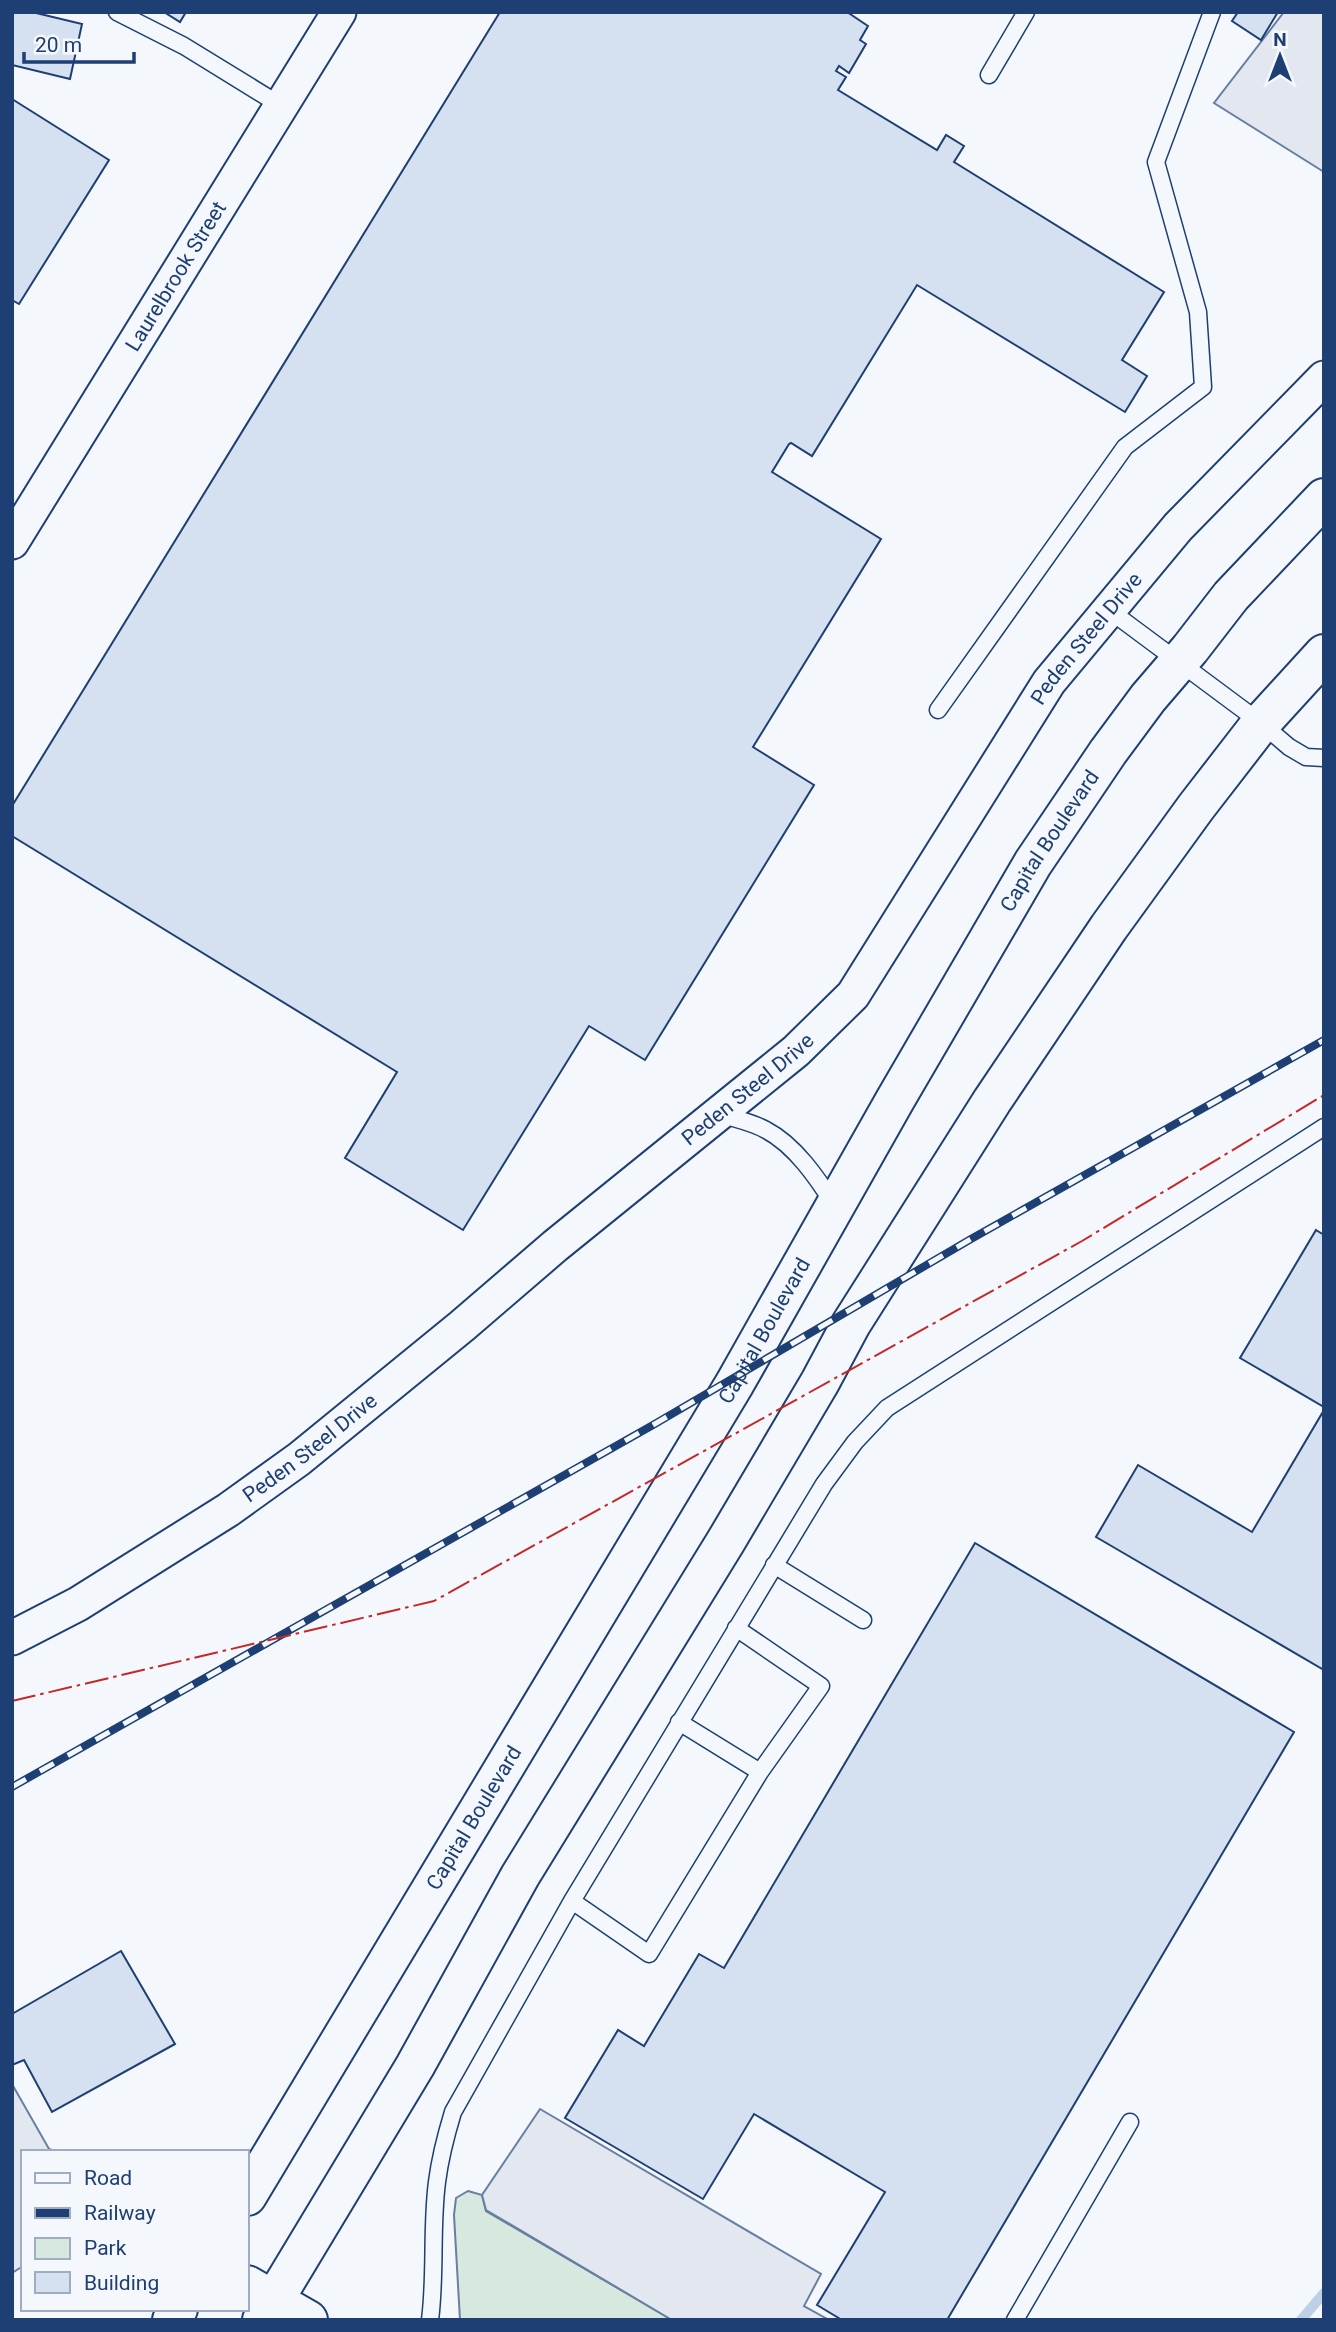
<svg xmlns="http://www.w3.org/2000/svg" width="1336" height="2332" viewBox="0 0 1336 2332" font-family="Roboto,sans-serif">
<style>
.green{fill:#d7e8df;stroke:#687fa3;stroke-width:2}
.parking{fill:#e3e8f0;stroke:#687fa3;stroke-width:2}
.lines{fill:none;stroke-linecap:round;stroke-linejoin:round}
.stream{stroke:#bed0e5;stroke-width:10}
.building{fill:#d5e0f0;stroke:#1d3f73;stroke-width:2}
.lane-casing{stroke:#1d3f73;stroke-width:19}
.street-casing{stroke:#1d3f73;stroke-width:37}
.secondary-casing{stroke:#1d3f73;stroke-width:42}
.primary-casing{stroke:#1d3f73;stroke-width:42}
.lane{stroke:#f4f7fb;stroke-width:16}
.street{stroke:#f4f7fb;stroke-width:33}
.secondary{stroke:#f4f7fb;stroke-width:38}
.primary{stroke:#f4f7fb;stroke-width:38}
.rail-casing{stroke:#1d3f73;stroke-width:8}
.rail{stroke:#f4f7fb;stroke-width:5;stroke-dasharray:16;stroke-linecap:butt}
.power{stroke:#c62828;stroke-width:2;stroke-dasharray:24 5 3.5 5;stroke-linecap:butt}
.labels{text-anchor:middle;stroke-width:5;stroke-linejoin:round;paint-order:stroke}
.street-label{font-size:21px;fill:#1d3f73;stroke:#f4f7fb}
</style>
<rect width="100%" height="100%" fill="#f4f7fb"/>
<!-- green -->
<path class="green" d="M468 2191 482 2195 486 2211 672 2320H460L454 2215 456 2198Z"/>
<!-- parking -->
<path class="parking" d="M1284 12H1324V172L1214 103Z
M12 2084 49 2149 58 2152H23V2266L12 2273Z
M540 2109 821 2274 804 2306 829 2320H672L486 2210 482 2195Z"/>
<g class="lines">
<!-- stream -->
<path class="stream" d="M1301 2320 1324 2293"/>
</g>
<!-- building -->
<path class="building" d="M12 12H32L82 24 70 79 12 65Z
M164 12H186L180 22Z
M500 12H847L868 26 860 40 866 44 849 73 839 66 836 71 846 77 838 90 937 150 946 135 964 146 954 162 1164 292 1122 360 1147 376 1125 412 917 285 812 456 791 443 789 444 772 472 881 539 753 747 814 785 645 1060 589 1026 463 1230 345 1158 397 1072 12 836V806Z
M1238 12H1278L1261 40 1232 21Z
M12 99 109 160 19 304 12 300Z
M1316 1230 1324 1235V1407L1240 1358Z
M1324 1410V1670L1096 1537 1138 1465 1252 1532Z
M975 1543 1294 1732 947 2320H842L817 2305 885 2192 754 2114 703 2199 565 2118 618 2030 644 2046 699 1954 724 1968Z
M121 1951 175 2044 52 2112 24 2060 12 2065V2014Z"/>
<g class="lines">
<!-- lane casing -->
<g class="lane-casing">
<path id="lane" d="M117 12 184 46 280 105
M989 75 1026 12
M1109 610 1261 723 1289 747 1306 757 1324 758
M938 710 1125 447 1203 387 1198 312 1156 162 1212 12
M720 1114C735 1119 752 1122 766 1130 795 1145 818 1179 835 1206
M774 1565 863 1620
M736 1628 821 1686 760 1772
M572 1901 649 1954 760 1772 679 1722
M430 2320C436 2274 431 2228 437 2182 440 2158 446 2135 453 2112L572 1901 824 1484 855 1442 887 1408 1324 1127
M1015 2320 1130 2122"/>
</g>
<!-- street casing -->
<g class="street-casing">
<g id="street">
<path id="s1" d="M12 542 339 12"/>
<path id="s2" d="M12 1638 78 1604 228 1510 299 1459 462 1326 555 1246 796 1051 853 995 1049 682 1178 527 1324 378"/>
</g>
</g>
<!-- secondary casing -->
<g class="secondary-casing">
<path id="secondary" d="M247 2285 308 2320"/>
</g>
<!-- primary casing -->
<g class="primary-casing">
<g id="primary">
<path id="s3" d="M247 2196 735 1383 895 1100 1033 863 1108 752 1148 698 1190 649 1231 596 1324 498"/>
<path d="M172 2320 178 2309"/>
<path d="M262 2320 415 2066 520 1876 726 1541 820 1382 851 1324 992 1101 1109 927 1196 807 1261 723 1324 654"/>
</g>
</g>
<!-- lane -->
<use href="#lane" class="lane"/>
<!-- street -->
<use href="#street" class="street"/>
<!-- secondary -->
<use href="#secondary" class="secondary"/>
<!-- primary -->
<use href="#primary" class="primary"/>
<!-- rail casing -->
<g class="rail-casing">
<path id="rail" d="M12 1787 653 1425 971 1239 1324 1040"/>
</g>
<!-- rail -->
<use href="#rail" class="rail"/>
<!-- power -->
<path class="power" d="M12 1701 434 1601 1082 1241 1324 1095"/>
</g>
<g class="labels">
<!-- street labels -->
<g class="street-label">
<text dy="7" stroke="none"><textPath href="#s1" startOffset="312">Laurelbrook Street</textPath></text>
<text dy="7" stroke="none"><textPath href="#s2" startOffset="1488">Peden Steel Drive</textPath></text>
<text dy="7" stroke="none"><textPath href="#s3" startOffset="1575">Capital Boulevard</textPath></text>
<text dy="7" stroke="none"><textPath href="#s2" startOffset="920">Peden Steel Drive</textPath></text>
<text dy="7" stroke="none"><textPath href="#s3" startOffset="1008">Capital Boulevard</textPath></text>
<text dy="7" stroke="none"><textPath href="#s2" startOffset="354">Peden Steel Drive</textPath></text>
<text dy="7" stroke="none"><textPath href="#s3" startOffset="441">Capital Boulevard</textPath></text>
</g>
</g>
<!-- border -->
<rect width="1336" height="2332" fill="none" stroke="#1d3f73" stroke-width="28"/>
<!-- legend -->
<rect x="21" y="2150" width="228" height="161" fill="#f4f7fb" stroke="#9eadc5" stroke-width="2"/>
<rect x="35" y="2173" width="35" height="10" fill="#f4f7fb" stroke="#9eadc5" stroke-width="2"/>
<text x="84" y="2185" font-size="21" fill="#1d3f73">Road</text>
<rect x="35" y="2208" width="35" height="10" fill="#1d3f73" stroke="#9eadc5" stroke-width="2"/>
<text x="84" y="2220" font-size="21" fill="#1d3f73">Railway</text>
<rect x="35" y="2238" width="35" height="21" fill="#d7e8df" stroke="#9eadc5" stroke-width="2"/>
<text x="84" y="2255" font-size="21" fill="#1d3f73">Park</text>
<rect x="35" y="2272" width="35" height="21" fill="#d5e0f0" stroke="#9eadc5" stroke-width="2"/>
<text x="84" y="2290" font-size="21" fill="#1d3f73">Building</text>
<!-- north arrow -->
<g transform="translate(1280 56)" stroke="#f4f7fb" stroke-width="5" paint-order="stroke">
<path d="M0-5L12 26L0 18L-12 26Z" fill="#1d3f73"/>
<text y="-10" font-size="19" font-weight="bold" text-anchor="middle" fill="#1d3f73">N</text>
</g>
<!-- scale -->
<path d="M24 52v10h110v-10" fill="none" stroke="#1d3f73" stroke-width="3.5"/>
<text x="35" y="52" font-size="21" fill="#1d3f73" stroke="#f4f7fb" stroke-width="5" paint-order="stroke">20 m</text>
</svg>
